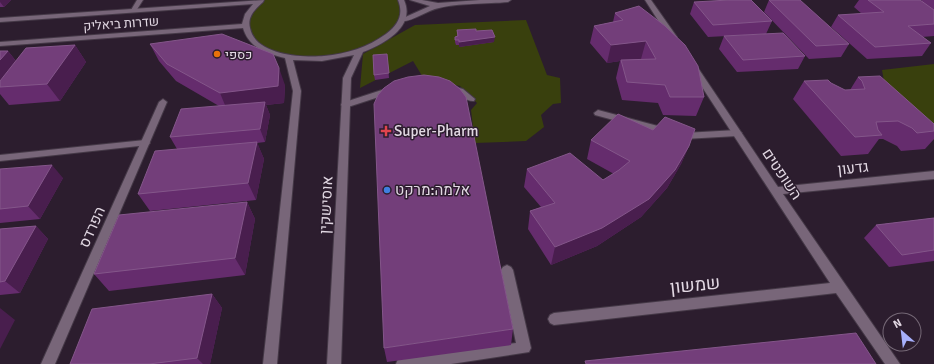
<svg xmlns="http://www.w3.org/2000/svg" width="934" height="364" viewBox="0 0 934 364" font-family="Signika,Heebo,sans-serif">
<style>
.green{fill:#39400d}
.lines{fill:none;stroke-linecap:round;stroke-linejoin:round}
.service-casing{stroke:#453947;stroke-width:2}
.minor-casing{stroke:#453947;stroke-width:2}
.tertiary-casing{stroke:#453947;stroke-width:2}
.service{fill:#786679;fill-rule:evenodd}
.minor{fill:#786679;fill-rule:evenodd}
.tertiary{fill:#786679;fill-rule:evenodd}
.wall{fill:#652c6d}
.shaded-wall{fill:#491e4e}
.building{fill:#733e7a;stroke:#84568a}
.food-dot{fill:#e8710a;stroke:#2c1d2e;stroke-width:1.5}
.health-dot{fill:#e0444e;stroke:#2c1d2e;stroke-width:1.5}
.shop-dot{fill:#3f7fe0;stroke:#2c1d2e;stroke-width:1.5}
.labels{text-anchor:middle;stroke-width:3;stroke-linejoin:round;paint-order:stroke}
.far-street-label{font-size:13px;fill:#e2d8e3;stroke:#2c1d2e}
.far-poi-label{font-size:13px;fill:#e2d8e3;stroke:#2c1d2e;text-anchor:start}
.poi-label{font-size:15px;fill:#e2d8e3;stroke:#2c1d2e;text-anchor:start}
.street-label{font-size:15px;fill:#e2d8e3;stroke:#2c1d2e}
.near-street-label{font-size:18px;fill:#e2d8e3;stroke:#2c1d2e}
</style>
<rect width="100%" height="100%" fill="#2c1d2e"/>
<!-- green -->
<path class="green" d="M262 0H401L403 20 376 44 337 56 289 57 265 50 250 39 246 19Z
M526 20 547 75 560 78 561 103 553 104 541 115 544 127 526 141 475 143 471 110 477 103 460 86 424 79 413 61 360 88 363 54 415 25Z
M934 64V140L887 98 882 70Z"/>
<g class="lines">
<!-- service casing -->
<g class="service-casing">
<path id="service" d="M137 0H143L136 11H132L131 10Z
M452 86 463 89 475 99 474 101C467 102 457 93 449 91L448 89 449 87Z
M391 87 395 90 394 92 345 108 341 105 342 103Z
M598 110 684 133 737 130 742 133 737 136 684 139 595 115 594 113Z
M145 140 148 141 150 143 148 145 0 161V155Z
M507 265 511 267 513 270 531 348 529 352 451 364H396L398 359 403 358 516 343 501 270 503 267Z"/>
</g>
<!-- minor casing -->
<g class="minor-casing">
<path id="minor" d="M410 0H422L438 3 480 0H511L508 2C488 4 457 3 439 8 428 10 410 23 401 21V19L430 6Z
M645 0H651L677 37 676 39H670Z
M690 65H696L778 187 934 171V179L783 194 900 364H885L836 293 554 325 550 323 548 319 550 315 554 313 830 283 689 67Z
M163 99 167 102 55 364H41L159 102Z"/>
</g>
<!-- tertiary casing -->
<g class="tertiary-casing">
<path id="tertiary" d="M264 0 263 2C255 9 247 17 250 28 255 55 302 58 324 56 347 54 368 47 386 34 398 25 404 15 398 0H404C416 27 384 44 363 52L351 78 341 364H327L343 78 354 55 322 61 293 60 301 91 277 364H263L293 91 285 58C267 54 249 48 243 28L0 46V42L242 24 245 14 253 4 0 22V18Z"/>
</g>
<!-- service -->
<use href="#service" class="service"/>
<!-- minor -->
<use href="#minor" class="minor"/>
<!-- tertiary -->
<use href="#tertiary" class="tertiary"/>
</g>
<!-- wall -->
<path class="wall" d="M0 0H11L4 7H0Z
M769 0 849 44 841 57 809 59 764 12Z
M859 0H920L921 1 922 0H934V36L922 37 931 43 922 56 867 59 831 27 838 15 862 14 854 7Z
M694 2 772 21 766 34 708 37 690 14Z
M639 6 704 97 696 116 663 115 658 103 622 100 616 78 620 61 607 63 590 43 594 26 613 22 615 13Z
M457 30 476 31 494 42 459 47V45H456L455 42V37L457 36Z
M724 36 805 56 798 69 737 72 719 49Z
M150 44 285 85 284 103 266 105 270 115 265 142 257 143 264 159 256 200 150 211 138 194 177 149 170 137 219 106 176 81 159 61Z
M75 45 86 62 60 101 9 105 0 94V51H8L16 61Z
M387 54 389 78 375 80 374 75Z
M858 77 934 124V139L925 149 901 151 897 146 883 139H879L868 154 841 156 793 99 804 81 845 90H850Z
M653 130 689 146 681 164 667 188 641 217 597 246 551 265 528 229 530 211 541 207 524 187 527 169 603 180 614 174 587 159 591 140Z
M0 169 63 178 40 219 0 223Z
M247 202 255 219 245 275 109 291 94 274Z
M934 218V261L889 267 864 238 876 225Z
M36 226 48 239 20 293 0 295V229Z
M212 294 222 308 210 364H70Z
M513 329 511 345 387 362 384 348Z"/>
<!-- shaded-wall -->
<path class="shaded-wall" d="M0 0H11L4 7 0 2Z
M495 37 494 42 459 47V42Z
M646 41 641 59 621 61V60L620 61 607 63 611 45Z
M75 45 86 62 60 101 47 84Z
M8 51 21 68 0 87V60Z
M279 68 285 85 284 103 266 105 270 115 265 142 260 129 227 110 220 93Z
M257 142 264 159 256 200 248 183Z
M689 146 681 164 667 188 641 217 597 246 551 265 555 247Z
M52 165 63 178 40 219 28 206Z
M247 202 255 219 245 275 235 258Z
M36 226 48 239 20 293 5 281Z
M212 294 222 308 210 364H203L197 358Z
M0 308 15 320 0 349Z"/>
<!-- building -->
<path class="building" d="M729 0H751L772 21 713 25 694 2Z
M769 0H800L849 44 816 46Z
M868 0H920L934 10V24L908 26 931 43 875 47 838 15 884 12Z
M639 6 665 26 685 45 698 66 704 97H670L665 85 627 82 621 60 656 59 646 41 611 45 594 26 623 20 615 13Z
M476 29V31L492 30 495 37 459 42V40H455V37L458 36 457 30Z
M783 33 805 56 743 60 724 36Z
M222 34 273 54 279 68 278 86 220 93 167 64 150 44Z
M75 45 47 84 0 87V81L26 48Z
M0 51H8L0 60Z
M387 54 389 73 374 75 373 55Z
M424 75 439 77 450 81 460 89 466 97 513 329 384 348 374 104 378 95 384 88 394 81 408 77Z
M880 76 934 124V131L917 133 912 128 898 121 876 122 878 130 882 135 855 137 804 81 828 80 831 83 845 90 865 89 862 81 858 77Z
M265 102 260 129 170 137 181 109Z
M618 114 653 130 665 117 695 129 689 146 675 170 649 199 602 228 555 247 530 211 555 203 527 169 570 153 603 180 619 170 630 161 591 140Z
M257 142 248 183 138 194 155 151Z
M52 165 28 206 0 209V169Z
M247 202 235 258 94 274 119 215Z
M934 218V250L902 255 876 225Z
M36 226 5 281 0 282V229Z
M212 294 197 358 149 364H70L92 309Z
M856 333 876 364H586L585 361Z"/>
<!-- markers -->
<circle class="food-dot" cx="217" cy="54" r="4"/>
<path class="health-dot" d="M384 125h4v4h4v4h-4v4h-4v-4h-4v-4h4z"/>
<circle class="shop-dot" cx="387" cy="190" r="4"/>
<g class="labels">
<!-- far-street labels -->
<g class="far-street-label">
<text transform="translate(121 23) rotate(-4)" y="5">שדרות ביאליק</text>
</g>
<!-- far-poi labels -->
<g class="far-poi-label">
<text x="225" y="59">כספי</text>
</g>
<!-- poi labels -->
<g class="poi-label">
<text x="394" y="136">Super-Pharm</text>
<text x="395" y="195">אלמה:מרקט</text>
</g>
<!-- street labels -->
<g class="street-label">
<text transform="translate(853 168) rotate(-6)" y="5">גדעון</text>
<text transform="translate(782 174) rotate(56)" y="5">השופטים</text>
<text transform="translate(326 205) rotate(-87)" y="5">אוסישקין</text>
<text transform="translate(92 227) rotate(-66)" y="5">הפרדס</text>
</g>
<!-- near-street labels -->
<g class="near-street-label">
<text transform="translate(695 285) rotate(-6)" y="6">שמשון</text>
</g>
</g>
<!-- north arrow -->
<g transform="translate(902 332) rotate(332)"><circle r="19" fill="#2c1d2e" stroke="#756876"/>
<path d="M0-3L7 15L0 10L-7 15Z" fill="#a7b0fc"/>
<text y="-6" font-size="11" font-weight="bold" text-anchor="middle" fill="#e2d8e3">N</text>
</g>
</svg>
